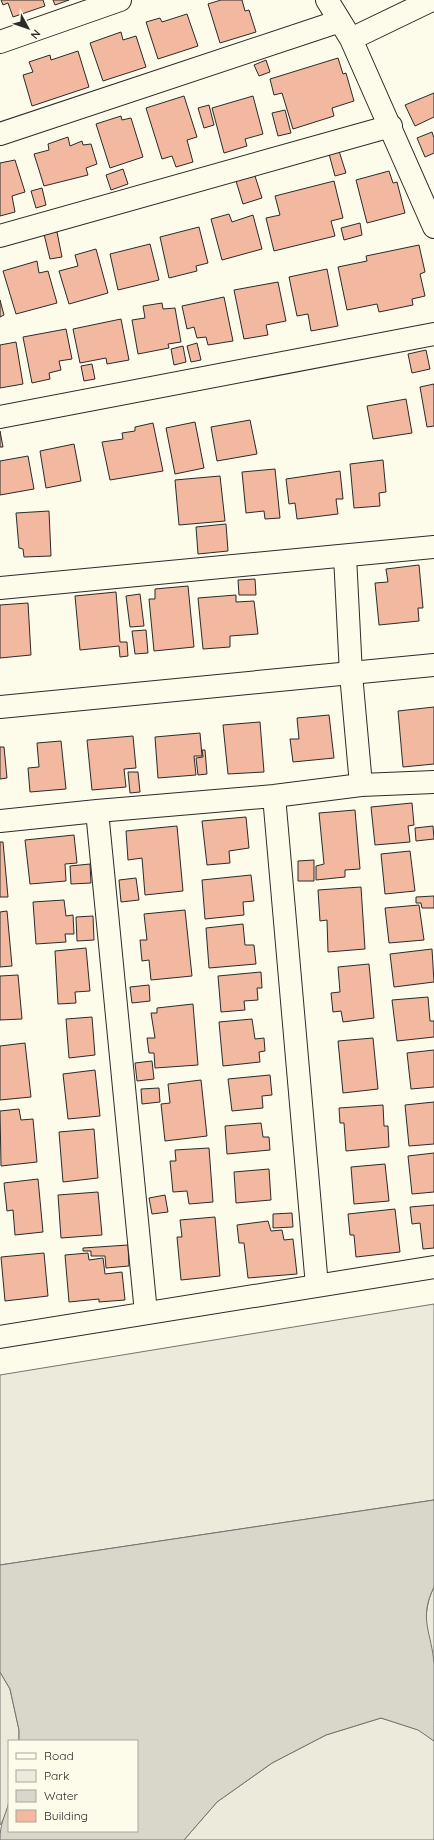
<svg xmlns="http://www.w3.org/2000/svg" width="434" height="1840" viewBox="0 0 434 1840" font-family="Quicksand,sans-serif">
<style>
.green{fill:#ecebdb;stroke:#74746e}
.water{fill:#d8d7c9;stroke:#74746e}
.building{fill:#f2b8a0;stroke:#2b2b2b}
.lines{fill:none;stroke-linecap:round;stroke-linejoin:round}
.minor-casing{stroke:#2b2b2b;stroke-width:24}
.tertiary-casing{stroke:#2b2b2b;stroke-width:24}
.minor{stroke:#fdfbea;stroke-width:22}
.tertiary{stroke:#fdfbea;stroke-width:22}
</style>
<rect width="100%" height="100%" fill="#fdfbea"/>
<!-- green -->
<path class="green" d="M434 1304V1500L0 1565V1375Z
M434 1587V1662C425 1638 422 1610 434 1587Z
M0 1672 10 1689 19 1730V1741H9C9 1765 15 1805 0 1825Z
M381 1718 419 1730 434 1741V1840H184L217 1802 272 1763 326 1735Z"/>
<!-- water -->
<path class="water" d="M434 1500V1587C418 1619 432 1633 434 1664 434 1689 434 1715 434 1741L418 1730 381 1718 326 1735 272 1763 217 1802 184 1840H0C0 1824 4 1818 9 1803V1831H137V1741H19V1730L10 1689 0 1672V1565Z"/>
<!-- building -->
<path class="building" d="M1 0H43L45 6 13 17 8 3 3 5Z
M53 0H69L55 5Z
M221 0H242L245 11 249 10 256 32 220 43 208 4Z
M187 14 198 46 158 59 146 22 160 18 162 22Z
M121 32 123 40 136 36 146 67 103 81 90 43Z
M78 51 89 87 32 106 23 75 33 72 29 62 50 55 51 60Z
M338 58 343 74 346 73 354 101 332 108 334 116 293 129 282 93 274 95 270 79Z
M266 60 270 72 259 76 254 65Z
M434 93V117L415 126 405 105Z
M184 96 197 137 187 140 193 162 176 167 172 156 162 159 146 108Z
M253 96 263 134 245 139 247 146 224 153 212 108Z
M209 105 214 125 204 128 198 108Z
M285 110 291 133 278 136 272 113Z
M121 116 122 120 131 118 143 157 110 168 96 124Z
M432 132 434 138V153L425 157 417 138Z
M68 137 70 146 82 141 83 145 91 144 97 164 86 168 88 175 44 186 34 154 49 150 48 144Z
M339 151 346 173 335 176 329 154Z
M15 160 25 192 12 196 15 212 0 216V163Z
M123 169 128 184 111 190 106 175Z
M389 171 393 183 397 182 405 213 367 223 356 180Z
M255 176 262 198 243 204 236 181Z
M334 181 343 218 331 221 335 236 274 251 266 218 280 215 275 196Z
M42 188 46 205 36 208 31 191Z
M229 214 232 222 253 215 262 249 222 260 211 219Z
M360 223 362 235 344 240 341 228Z
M199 227 208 263 196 266 197 271 169 278 160 237Z
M57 232 62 257 50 259 44 234Z
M150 244 159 280 118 290 110 254Z
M419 245 425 272 420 274 425 296 412 299 413 305 379 312 377 304 347 310 338 267 367 261 366 256Z
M96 249 108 293 69 304 59 271 78 266 75 255Z
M37 261 39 273 48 271 57 303 16 314 3 271Z
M327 269 338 326 311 331 308 314 297 316 289 277Z
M278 282 286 321 266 325 268 335 244 339 234 290Z
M224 297 233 341 208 345 206 337 197 338 194 327 187 329 182 306Z
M0 300 4 315 0 317Z
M162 303 163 309 175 308 181 342 168 344 169 348 138 354 132 320 145 318 143 306Z
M121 319 129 360 107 364 106 358 80 363 73 329Z
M66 329 72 359 59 361 61 370 49 373 50 379 32 383 23 337Z
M16 342 23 384 0 388V345Z
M197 343 201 360 191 362 187 346Z
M183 346 186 362 174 365 171 349Z
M426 350 430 369 412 373 408 354Z
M92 364 95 379 84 381 81 366Z
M434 384V426L427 427 420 387Z
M406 399 412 433 373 439 367 406Z
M250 420 257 454 217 461 211 427Z
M195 422 204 468 175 474 166 428Z
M153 423 163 471 110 480 102 442 123 439 122 433 135 431V427Z
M0 431 3 447H0Z
M74 444 81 481 46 488 40 451Z
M28 456 34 489 0 495V461Z
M383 460 386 492 379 493 380 506 354 508 350 464Z
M275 469 280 518 265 519 264 511 246 513 242 472Z
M340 471 343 499H336L338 514 297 519 295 503 289 504 286 479Z
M220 476 225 521 179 525 175 480Z
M49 511 51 556 24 557 23 549 19 548 16 513Z
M226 524 228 551 198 554 196 527Z
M419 565 423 608H418L419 621 379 625 375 583 388 582 386 569Z
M255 579 256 595H239L238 580Z
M188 586 194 647 154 651 149 599H155V589Z
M116 592 120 642H127L128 656 120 657 119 646 80 650 75 596Z
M140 594 144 626 130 627 126 596Z
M236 595V602L254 601 258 634 230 636V647L203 649 198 598Z
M28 603 31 655 0 658V605Z
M146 630 148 653 135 654 132 631Z
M434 707V764L403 767 398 711Z
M329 715 334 758 293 762 290 739H299L297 718Z
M260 722 264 772 228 774 223 725Z
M200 733 202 756H194L196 775 158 778 155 737Z
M133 736 136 768 124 769 126 787 92 790 87 740Z
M61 741 66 789 30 792 28 768 39 767 37 743Z
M0 747H4L7 778 0 779Z
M202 750H205L207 774 198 775 196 758 203 757Z
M128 772H138L140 792 130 793Z
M412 803 414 825 408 826 410 842 375 845 371 807Z
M355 810 360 869 345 870V877L316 880V866L324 864 319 813Z
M246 817 249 848 229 851 230 863 207 865 202 821Z
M177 826 183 891 145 895 142 858 128 860 126 831Z
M433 826 434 839 416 841 415 828Z
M74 835 77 863 65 864 66 881 30 884 25 840Z
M0 842H3L8 897H0Z
M410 851 415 891 385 894 381 854Z
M314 860V881H298V861Z
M90 864 91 883 71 884 70 866Z
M251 875 254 901 243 902 244 915 205 919 202 880Z
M136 878 139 900 121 902 119 880Z
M361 887 365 949 328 952 327 920 320 921 318 890Z
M434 896V908H422L421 903H416V897Z
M64 900 66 916 73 915 74 934H65L66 942 36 944 33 902Z
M419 905 424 940 389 943 385 908Z
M185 910 192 976 151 980 149 960 142 961 140 940H147L144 914Z
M7 911 12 966 0 967V912Z
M93 916 94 940 77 941 76 917Z
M243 924 245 945H254L256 964 209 968 206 928Z
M86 948 90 991 75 992 76 1003 58 1004 55 951Z
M432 949 434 982 394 987 390 954Z
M369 964 374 1018 343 1022 341 1011 333 1012 331 993 340 992 338 967Z
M261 972 262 988H257L258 1000 244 1001 245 1010 221 1012 218 976Z
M18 975 22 1019 0 1020V976Z
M149 985 150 1001 132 1003 130 987Z
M428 997 430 1021H434V1037L397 1041 392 1000Z
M193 1004 198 1065 155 1068 154 1053H149L147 1038H155L151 1013H157V1008Z
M92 1017 95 1055 69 1058 66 1019Z
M252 1019 255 1039 264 1038 265 1051 259 1052 260 1062 223 1066 219 1022Z
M373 1038 378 1089 343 1093 338 1041Z
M25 1043 31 1097 0 1100V1046Z
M434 1050V1087L411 1089 407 1053Z
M152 1061 154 1079 137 1081 135 1063Z
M95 1070 100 1116 68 1119 63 1074Z
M270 1075 272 1095 262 1096 263 1108 232 1111 228 1079Z
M201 1080 207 1136 165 1141 161 1104 170 1103 168 1084Z
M159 1088 160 1102 142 1104 141 1089Z
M434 1102V1144L409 1146 405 1105Z
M383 1105 384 1126H388L389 1147 346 1151 344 1123H340L339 1108Z
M19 1109 21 1120 33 1119 37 1162 1 1166 0 1111Z
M261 1123 263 1137H269L270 1150 227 1154 225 1126Z
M94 1129 98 1178 63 1182 59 1132Z
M209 1148 213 1202 189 1204 187 1191 173 1192 170 1161H176L175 1150Z
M434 1153V1192L412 1194 408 1156Z
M385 1164 389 1201 354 1204 351 1167Z
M269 1169 271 1200 236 1203 234 1172Z
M38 1179 43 1232 15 1235 13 1210 7 1211 4 1183Z
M98 1192 102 1235 61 1238 58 1195Z
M165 1195 168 1212 152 1214 149 1198Z
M434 1205V1248L423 1249 420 1223 412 1224 410 1207Z
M395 1209 400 1252 356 1257 354 1235H350L348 1214Z
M292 1213 293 1227 273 1228V1214Z
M215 1217 220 1276 181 1280 177 1237H182L180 1220Z
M268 1221 271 1231 282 1230 284 1240 293 1239 297 1274 248 1278 244 1243H239L237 1225Z
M128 1245 129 1266 106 1268 105 1256H91V1251H83V1248Z
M44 1253 48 1296 5 1301 1 1257Z
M88 1253 89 1260 103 1258 105 1274 122 1272 125 1300 99 1302V1299L69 1302 65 1255Z"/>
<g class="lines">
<!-- minor casing -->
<g class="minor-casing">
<path id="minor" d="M327 0 351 39 434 227
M351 39 432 0
M0 42 120 0
M0 134 340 21
M0 236 391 126
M0 417 434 334
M345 556 351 674 361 785
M0 588 434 547
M274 796 317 1286
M97 811 146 1313
M0 821 97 811 274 796 361 785 434 782
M0 1337 434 1267"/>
</g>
<!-- tertiary casing -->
<g class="tertiary-casing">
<path id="tertiary" d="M0 707 434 665"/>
</g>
<!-- minor -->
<use href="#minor" class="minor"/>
<!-- tertiary -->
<use href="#tertiary" class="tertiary"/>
</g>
<!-- legend -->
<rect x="8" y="1740" width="130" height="92" fill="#fdfbea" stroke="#a9a89e"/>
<rect x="16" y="1753" width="20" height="6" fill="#fdfbea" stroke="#a9a89e"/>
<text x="44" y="1760" font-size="12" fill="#2b2b2b">Road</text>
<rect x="16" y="1770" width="20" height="12" fill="#ecebdb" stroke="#a9a89e"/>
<text x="44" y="1780" font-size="12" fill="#2b2b2b">Park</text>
<rect x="16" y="1790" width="20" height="12" fill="#d8d7c9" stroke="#a9a89e"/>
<text x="44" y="1800" font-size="12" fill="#2b2b2b">Water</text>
<rect x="16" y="1810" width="20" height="12" fill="#f2b8a0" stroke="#a9a89e"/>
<text x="44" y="1820" font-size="12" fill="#2b2b2b">Building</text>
<!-- north arrow -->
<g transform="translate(28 28) rotate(130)" stroke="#fdfbea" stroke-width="3" paint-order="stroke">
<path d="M0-3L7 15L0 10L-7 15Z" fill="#2b2b2b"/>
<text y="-6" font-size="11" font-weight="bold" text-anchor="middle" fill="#2b2b2b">N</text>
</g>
</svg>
